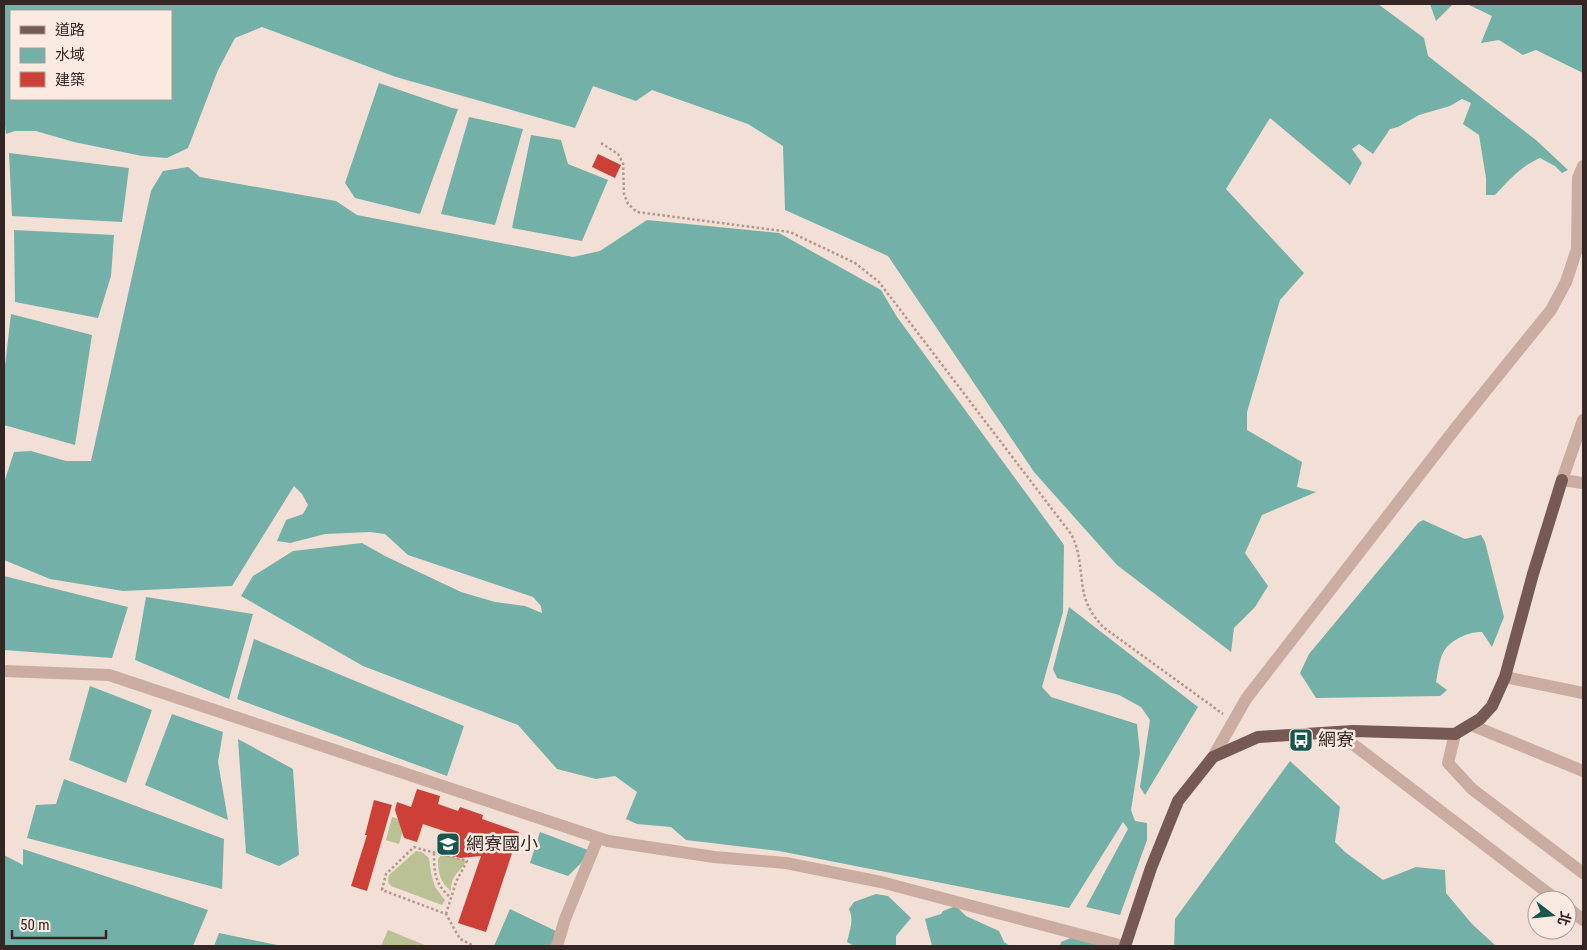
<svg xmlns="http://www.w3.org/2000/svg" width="1587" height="950" viewBox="0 0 1587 950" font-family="'Roboto Condensed','Noto Sans TC',sans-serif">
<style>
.green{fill:#bac195}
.water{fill:#73b0a7;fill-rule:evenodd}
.building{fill:#cd4037}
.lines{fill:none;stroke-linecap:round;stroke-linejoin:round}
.path{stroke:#b6968b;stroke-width:2.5;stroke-dasharray:2.5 2.5;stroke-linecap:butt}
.minor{stroke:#caaca1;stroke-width:12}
.major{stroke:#775954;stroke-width:12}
.labels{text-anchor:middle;stroke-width:5;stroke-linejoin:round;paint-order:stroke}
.poi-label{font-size:18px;fill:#342624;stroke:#faeae1;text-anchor:start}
</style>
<rect width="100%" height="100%" fill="#f2dfd5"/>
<!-- green -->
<path class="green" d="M392 817 406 821 399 844 386 840Z
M416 851 422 852 429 858 431 873 435 887 445 900 442 905 391 886 388 882 389 875Z
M442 854 466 861C459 874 451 874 451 891 440 882 438 873 438 859Z
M388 930 427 946H381Z"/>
<!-- water -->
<path class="water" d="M4 4H1378L1424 38 1428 56 1536 140 1568 170 1562 173 1555 166 1540 158C1521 166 1508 181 1495 195H1486V178L1479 135 1463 124 1471 103 1462 99 1450 106 1419 115 1398 127 1390 129 1373 154 1359 144 1352 149 1362 163 1350 185 1270 118 1226 189 1304 273 1280 300 1247 412V430L1302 462 1297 487 1316 492 1262 515 1245 553 1268 586 1255 607 1234 628 1231 652 1117 565 1034 472 888 256 785 210 783 146 748 124 652 90 636 101 593 86 575 128 396 77 262 27 235 38 218 70 188 148 167 158 142 156 74 142 36 131H15L6 134 4 117ZM11 11H171V99H11Z
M1430 4H1453L1436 21Z
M1467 4H1583V73L1536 50 1523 55 1499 40 1481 43 1492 16Z
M379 83 452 108 458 109 420 214 355 198 345 183Z
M469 117 523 129 495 225 441 214Z
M531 135 561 140 568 164 608 180 582 241 512 228Z
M9 153 129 168 122 222 12 216Z
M188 167 200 177 336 201 357 215 573 257 600 251 647 220 779 233 881 290 897 317 1064 545 1063 612 1042 687 1051 697 1137 724 1140 753 1131 810 1135 821 1147 823V840L1120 915 1086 907 1128 829 1123 822 1069 908 779 851 686 840 671 827 637 824 626 819 637 792 615 776 596 779 557 769 518 725 363 666 241 596 253 576 293 551 362 543 385 556 461 592 495 602 525 606 542 613 541 606 533 597 408 555 385 534 370 532 325 534 290 543 277 541 286 520 303 514 308 505 302 494 294 486 232 586 123 591 50 579 4 560V483L14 452 31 451 66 461H91L151 191 163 171Z
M14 230 114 235 111 276 98 318 15 302Z
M11 314 92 335 75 445 4 425V374Z
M1423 520 1465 539 1481 535 1485 542 1504 617 1492 647 1482 632C1470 631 1450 640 1444 651 1439 659 1438 673 1436 682L1447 690 1440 696 1316 698 1300 673 1309 654 1418 523Z
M4 576 128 607 112 658 4 650Z
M146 597 253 614 229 699 135 660Z
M1069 607 1198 707 1145 795 1140 787 1150 720 1141 707 1119 695 1057 678 1053 669Z
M254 639 464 726 447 776 237 699Z
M90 686 152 710 126 783 69 760Z
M172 714 223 732 218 762 228 820 145 785Z
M238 739 293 769 299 855 279 866 246 853Z
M1290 761 1340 807 1335 842 1345 852 1383 880 1416 867 1445 870 1446 893 1472 924 1496 946H1174L1175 919Z
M64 779 224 839 222 889 27 838 36 805 56 804Z
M540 832 588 850 581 863 568 876 530 863Z
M23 849 208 910 193 946H4V855L23 865Z
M876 894 888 896 911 918 896 936V946H854L847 942C850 930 854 920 849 909L854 902Z
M956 906 966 916 999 931 1004 942 1010 946H932L925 919 941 914 943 911Z
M510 909 558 932 552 946H494Z
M219 933 282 946H214Z
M1073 937 1094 941 1097 946H1060L1061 942Z"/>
<!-- building -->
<path class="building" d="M598 154 621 165 615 178 592 167Z
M417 789 440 796 438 804 458 811 460 807 483 815 482 819 519 832 486 932 458 923 481 856 460 858 447 854 453 834 423 824 417 842 404 838 395 810 397 802 411 807Z
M374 800 392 805 367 891 351 886 367 835H365Z"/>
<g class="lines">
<!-- path -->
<path class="path" d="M601 143 618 154 623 163 624 194 628 204 637 212 790 232 855 263 879 282 1071 534C1085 559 1077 589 1091 611 1094 617 1099 622 1103 627L1223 714
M434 853C434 874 435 884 451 898
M446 914 456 882 467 861C449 855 432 853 414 847L386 874 382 890 446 914 460 939 474 946"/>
<!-- minor -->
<path class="minor" d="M1583 420 1562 480 1583 483
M4 671 109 675 608 841 714 857 786 863 881 882 1123 946
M1505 677 1583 693
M1471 725 1583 771
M1337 732 1557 900
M1455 734 1448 763 1472 789 1583 873
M1213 757 1246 699 1458 425 1551 310 1566 282 1577 249 1578 178 1583 166
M1567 907 1583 920
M557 946 565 919 598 838"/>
<!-- major -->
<path class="major" d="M1125 946 1151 868 1178 801 1213 757 1258 737 1353 731 1455 734 1480 719 1492 706 1505 677 1533 574 1562 480"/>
</g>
<!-- icons -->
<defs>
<g id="bus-square" transform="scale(1.25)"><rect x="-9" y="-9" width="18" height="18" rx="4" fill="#18574f" stroke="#faeae1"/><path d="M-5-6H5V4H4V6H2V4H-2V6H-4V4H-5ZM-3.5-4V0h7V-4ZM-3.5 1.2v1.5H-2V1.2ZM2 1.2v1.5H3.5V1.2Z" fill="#fff"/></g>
<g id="school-square" transform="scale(1.25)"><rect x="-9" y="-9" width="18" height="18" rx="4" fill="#18574f" stroke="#faeae1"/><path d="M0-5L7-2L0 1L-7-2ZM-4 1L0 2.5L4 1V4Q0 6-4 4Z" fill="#fff"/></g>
</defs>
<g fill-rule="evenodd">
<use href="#bus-square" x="1301" y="740"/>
<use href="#school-square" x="448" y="844"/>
</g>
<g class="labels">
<!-- poi labels -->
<g class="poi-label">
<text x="1318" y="746">網寮</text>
<text x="466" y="850">網寮國小</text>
</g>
</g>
<!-- border -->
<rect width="1587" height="950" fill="none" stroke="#342624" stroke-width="10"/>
<!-- legend -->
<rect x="10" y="10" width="162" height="90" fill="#faeae1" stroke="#ab9c95"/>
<rect x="20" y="26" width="25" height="8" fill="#775954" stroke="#ab9c95"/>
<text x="55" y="35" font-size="15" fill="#342624">道路</text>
<rect x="20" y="48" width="25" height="15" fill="#73b0a7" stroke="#ab9c95"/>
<text x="55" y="60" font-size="15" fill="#342624">水域</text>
<rect x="20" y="72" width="25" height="15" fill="#cd4037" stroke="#ab9c95"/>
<text x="55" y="85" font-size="15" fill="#342624">建築</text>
<!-- north arrow -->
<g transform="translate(1552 915) rotate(106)"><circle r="24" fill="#faeae1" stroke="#ab9c95"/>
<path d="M0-4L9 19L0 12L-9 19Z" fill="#18574f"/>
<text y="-8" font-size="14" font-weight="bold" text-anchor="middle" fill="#342624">北</text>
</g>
<!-- scale -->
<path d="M12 930v8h94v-8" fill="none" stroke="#342624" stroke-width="2.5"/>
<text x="20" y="930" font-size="15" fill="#342624" stroke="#faeae1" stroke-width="4" paint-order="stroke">50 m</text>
</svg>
